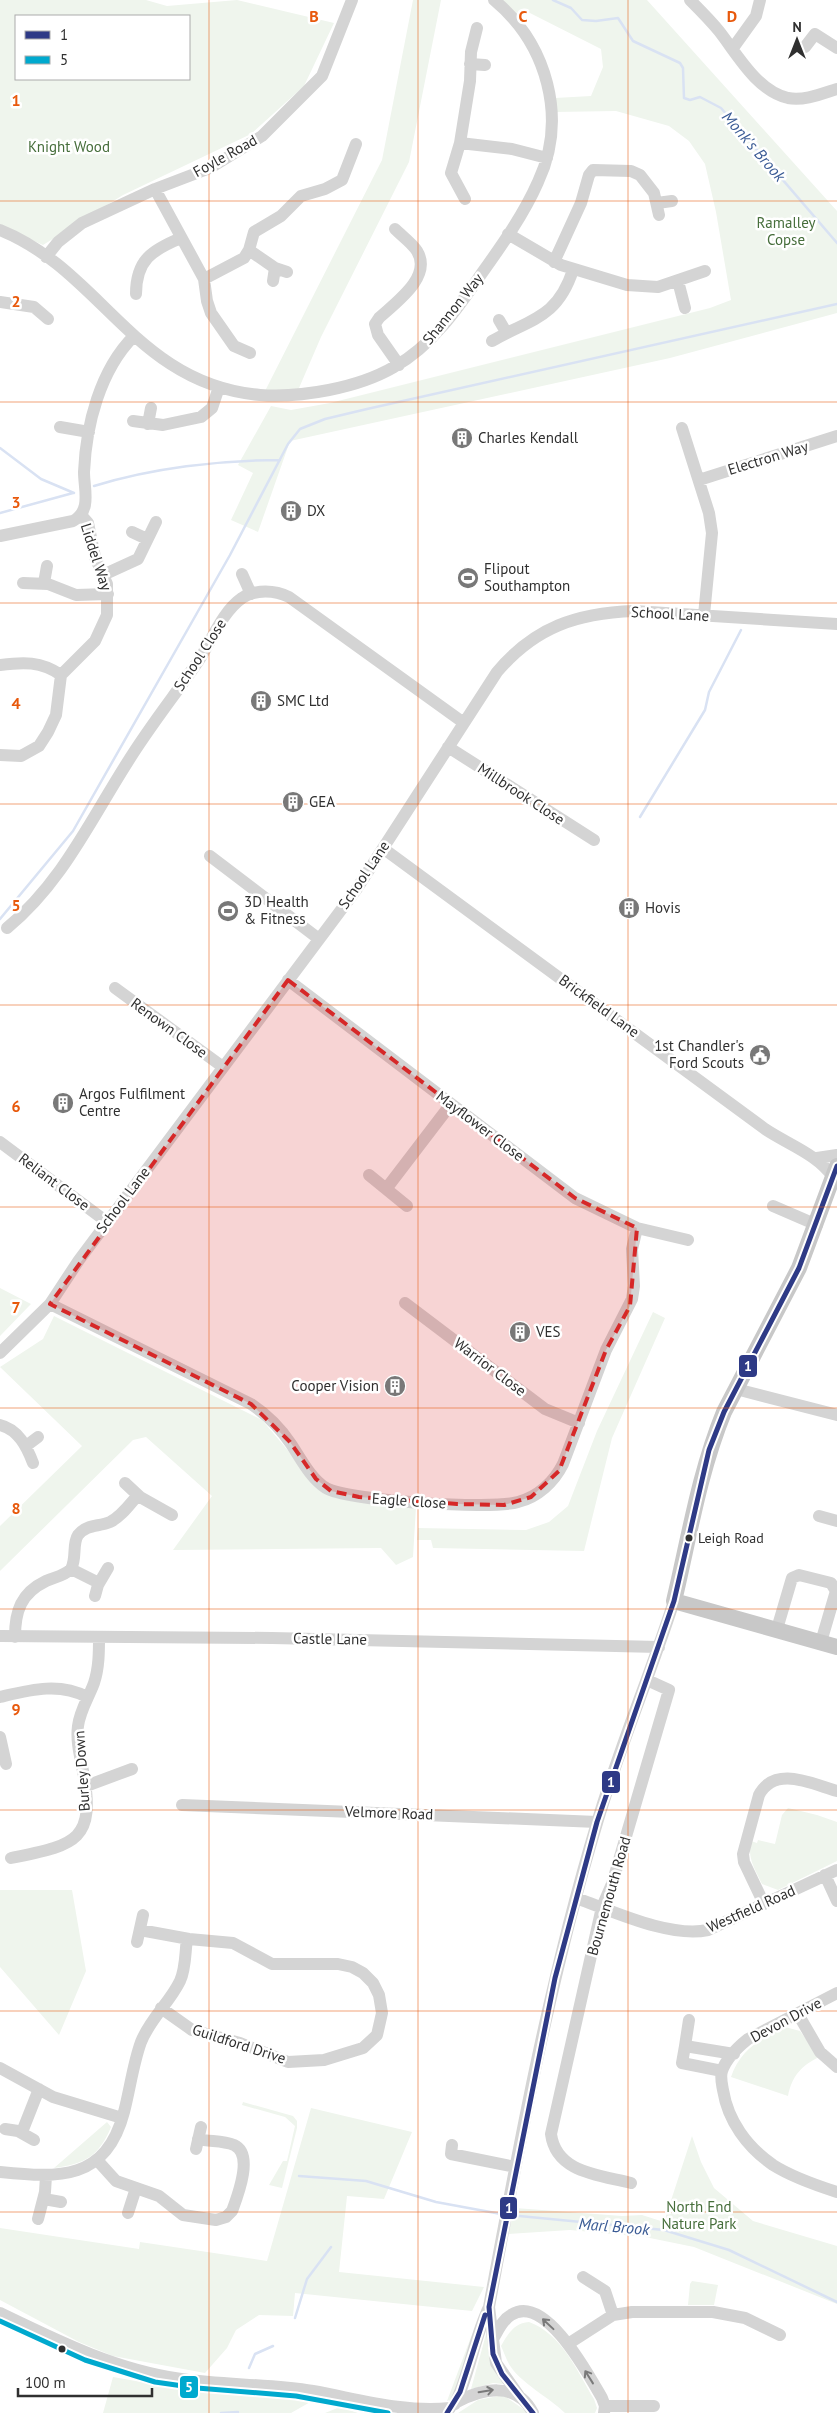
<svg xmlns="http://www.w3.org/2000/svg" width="837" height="2413" viewBox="0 0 837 2413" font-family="'PT Sans',sans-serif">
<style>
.green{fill:#eff5ed;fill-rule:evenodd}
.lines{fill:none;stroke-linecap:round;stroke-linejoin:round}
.stream{stroke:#d9e2f3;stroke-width:2.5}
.minor{stroke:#d4d4d4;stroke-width:12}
.major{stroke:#c8c8c8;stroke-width:16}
.bus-1-casing{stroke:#fff;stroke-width:9}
.bus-2-casing{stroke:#fff;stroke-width:9}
.bus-1{stroke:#2e3a86;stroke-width:5}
.bus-2{stroke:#00a9ce;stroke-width:5}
.oneway{stroke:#7a7a7a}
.marked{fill:#d62828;fill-opacity:0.2;stroke:#d62828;stroke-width:4;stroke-dasharray:10 6;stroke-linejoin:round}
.grid{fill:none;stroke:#e8590c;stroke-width:1;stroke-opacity:0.55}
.bus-dot{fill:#303030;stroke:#fff;stroke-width:2}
.labels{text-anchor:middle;stroke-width:5;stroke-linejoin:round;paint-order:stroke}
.bus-label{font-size:14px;fill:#303030;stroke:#fff;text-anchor:start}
.park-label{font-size:15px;fill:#466e3b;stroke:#fff}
.street-label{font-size:15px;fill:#303030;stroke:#fff}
.poi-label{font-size:15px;fill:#303030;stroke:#fff;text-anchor:start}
.water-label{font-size:16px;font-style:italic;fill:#3a5b95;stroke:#fff}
.grid-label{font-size:16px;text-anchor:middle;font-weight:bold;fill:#e8590c;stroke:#fff;stroke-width:5;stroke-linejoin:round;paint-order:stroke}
.line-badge{stroke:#fff;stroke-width:2}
.badge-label{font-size:14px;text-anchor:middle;font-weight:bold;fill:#fff}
</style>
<rect width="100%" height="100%" fill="#fff"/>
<!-- green -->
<path class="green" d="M0 0H146L167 6 237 0 334 23 304 86 251 134 123 195 43 245 0 226ZM16 16H189V79H16Z
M413 0H441L409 162 321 337 296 395H263L382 160Z
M496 0H647L837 211V313L670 358 290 441 258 532 231 520 253 473 238 465 271 406 291 410 330 403 710 308 731 300 716 212 705 164 689 141 669 126 616 111 555 112V98L591 96 603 67 601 49 524 10 515 19Z
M0 1288 31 1304 0 1336Z
M653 1312 665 1318 612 1438 584 1551 433 1548 431 1540H417L418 1528 526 1530 549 1522 568 1506 597 1431Z
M54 1316 262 1420 319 1487 416 1507 413 1557 396 1565 381 1548 173 1550 212 1496 146 1437 133 1440 0 1571V1526L82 1446 0 1367 43 1339Z
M788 1808 817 1815 837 1822V1861L778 1890 762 1884C755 1869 747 1858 751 1841L757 1843 758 1840 775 1844 782 1815Z
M0 1890H72L86 1971 59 2035 0 1967Z
M785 2027 800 2031 819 2057C801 2066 792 2076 788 2096L731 2077C740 2050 760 2039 785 2027Z
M243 2102 293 2116 297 2121V2128L282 2188 269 2185 283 2161H287L295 2126 285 2117 242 2105Z
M311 2108 412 2132 384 2199 347 2196 339 2272 484 2287 472 2311 295 2293 293 2316 259 2315 236 2330 227 2348 205 2373 113 2356 79 2342 0 2300V2228L139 2249 140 2242 267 2261Z
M107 2122 111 2127C99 2156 85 2164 54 2168Z
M692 2136 701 2162 714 2188 753 2221 837 2246V2304L694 2247 645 2237 570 2230 508 2234 515 2208 622 2216 642 2215 664 2222Z
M692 2281 718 2285 714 2305H688L690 2284Z
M479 2322 453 2399 447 2401 471 2337Z
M529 2322C562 2334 577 2371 594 2399L597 2408 595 2413H565C550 2398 519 2382 509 2364 506 2359 504 2352 501 2346 508 2334 514 2323 529 2322Z
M488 2327 503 2384 493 2383 471 2389Z
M113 2377 187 2390 312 2401 291 2413H103Z
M503 2395 529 2413H458L478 2400Z
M340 2407 358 2413H325Z"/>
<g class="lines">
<!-- stream -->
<path class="stream" d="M553 0 571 8 582 20 596 21 618 18 633 41 680 63 683 68 684 98 690 100 700 97 721 108 837 243
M0 448 41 479 74 493
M94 486C152 468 220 460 280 460
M0 513 73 493
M640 817 705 710 709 692 741 630
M0 919 73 831 230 555 288 444 300 429 325 419 367 409 837 304
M299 2176 366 2181 436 2202 501 2214
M509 2215 664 2230 729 2250 837 2302
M295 2318 307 2279 331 2247
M249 2368 255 2354 273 2346
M221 2413 238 2412"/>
<!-- minor -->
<path class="minor" d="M690 0C700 10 710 20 719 31 737 54 757 91 788 98 804 101 821 94 837 89
M477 28 471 52 470 81 460 143 512 149 547 158
M805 47 815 34 837 48
M733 48 756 16 760 0
M470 64 485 65
M460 143 451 173 465 199
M155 189 204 279 207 301 211 313 234 346 250 353
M657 203 672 201
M395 229C402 236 412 243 417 251 433 277 395 303 379 318L375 324 378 335 399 365
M0 230C102 271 135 384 260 395 301 398 358 388 394 367 432 346 458 308 482 273 502 245 524 214 538 182 568 118 547 44 494 0
M508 234 561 265 627 285 658 287 705 271
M249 250 275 268 287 272
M46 257 58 242 82 223 155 189 210 168 262 136 322 76 352 0
M554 262 581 203 589 175 593 170 631 171 640 175 654 193 659 215
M204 279 244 258 249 250 254 232 281 216 301 196 325 189 342 180 356 144
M273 281 275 268
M678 281 685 308
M136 294C136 260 152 250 181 238
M0 302 34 307 48 319
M499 320 506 332
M492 341C530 319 557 319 573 270
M133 421 163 425 201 417 212 408 219 387
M148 424 151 408
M60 427 89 432
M682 428 709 513 712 533 704 615
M699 480 837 436
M132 532 147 539
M0 536 73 521C92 511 84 489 84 472 86 425 100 370 134 336
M242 574 251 594
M103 575 138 559 156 522
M23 583 48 584 76 595 108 594
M44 583 47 566
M0 665C23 662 41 661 61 675
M448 747 594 840
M0 755 21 756 39 746 48 732 56 715 61 675 95 641 107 615V584L95 557 88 523 81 515
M384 849 765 1129C789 1145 817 1154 833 1177
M210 856 319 939
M7 928C61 884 90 821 127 763 149 727 175 695 199 660 212 640 222 612 242 598 256 589 275 590 289 597L464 723
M288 980 575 1198 637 1228 688 1240
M115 988 223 1067
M0 1142 107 1222
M817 1158 837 1155
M369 1175 407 1206
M386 1189 451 1104
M773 1206 817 1225
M405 1303 545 1409 579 1423
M50 1304 251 1404C266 1414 281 1429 291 1444 301 1459 311 1479 326 1488 349 1501 493 1510 518 1502 538 1497 554 1482 563 1464L606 1350 632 1299 634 1286 632 1249 637 1228
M0 1353 50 1304 79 1260 356 890 497 672C535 627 577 613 634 611L837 624
M736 1389 837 1415
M0 1425C18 1429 27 1447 33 1463
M26 1446 38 1437
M125 1483 140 1497 172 1515
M819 1516 837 1521
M71 1569 99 1583
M95 1596 98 1585 108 1568
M777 1629 792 1578 799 1575 831 1583 836 1591 821 1642
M0 1636 272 1638 659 1647
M15 1637C15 1611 21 1593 46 1581 55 1577 64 1576 71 1569 77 1558 72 1544 78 1535 87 1524 98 1527 110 1522 121 1517 130 1504 138 1495
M0 1697C30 1690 59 1682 87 1697
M0 1737 6 1764
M86 1786 132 1769
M182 1805 597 1822
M11 1858C73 1845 97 1843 83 1771 80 1756 76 1741 78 1726 80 1710 89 1697 94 1683 99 1668 99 1652 99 1637
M825 1875 837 1901
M576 1898C613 1911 669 1938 708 1930L837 1870
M764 1904 744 1862 743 1854 759 1795C775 1765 812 1784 837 1791
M140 1930 189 1939 233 1943 272 1964H338L352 1967 363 1973 373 1983 379 1995 382 2013 377 2035 363 2048 324 2060 288 2062 240 2043 192 2030 161 2008
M137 1942 143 1915
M837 1993 748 2039C738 2047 726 2059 722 2071 720 2077 722 2084 723 2090 728 2121 747 2147 773 2165 792 2177 815 2185 837 2192
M798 2014 820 2052 837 2067
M685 2046 689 2020
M0 2068 53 2097 122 2118
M722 2071 682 2063 685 2046 734 2054
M5 2129 18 2131 34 2140
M22 2132 39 2089
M452 2145 451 2154 515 2167
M196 2149 201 2127
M97 2160 116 2181 159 2196 183 2215 216 2220 226 2217 232 2211C238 2195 254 2154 234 2145 222 2140 210 2142 198 2139
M0 2172C59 2178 106 2181 124 2112 130 2089 133 2064 141 2042 150 2019 170 2002 180 1981 186 1968 185 1952 187 1939
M631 2183C600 2175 556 2173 551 2134L602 1907 612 1884 669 1690 647 1680
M44 2199 61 2202
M128 2213 136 2188
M38 2219 45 2192 46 2176
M583 2277 605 2291 613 2315
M489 2307 496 2363 519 2396
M0 2313C58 2341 116 2370 181 2379 224 2385 269 2384 313 2391 358 2399 404 2413 450 2408
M493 2339C498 2331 502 2320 511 2315 545 2293 588 2374 602 2398L605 2406 604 2413
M568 2344 613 2315 632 2312H713L745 2318 780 2335
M455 2403C481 2389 516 2380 533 2413
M455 2404C470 2373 474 2338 489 2307 519 2145 549 1982 597 1823 619 1748 650 1676 674 1601
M605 2406H654"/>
<!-- major -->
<path class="major" d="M837 1166 799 1268 724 1412C699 1473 689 1538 674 1601L837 1647"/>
<!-- bus-1 casing -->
<g class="bus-1-casing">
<path id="bus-1" d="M447 2413 460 2392 485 2315
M533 2413 502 2374 493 2354 489 2307 555 1978 597 1822 674 1601 709 1450 724 1412 799 1268 837 1166"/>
</g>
<!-- bus-2 casing -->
<g class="bus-2-casing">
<path id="bus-2" d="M0 2321 85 2360 155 2382 197 2388 296 2396 388 2413"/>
</g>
<!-- bus-1 -->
<use href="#bus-1" class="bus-1"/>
<!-- bus-2 -->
<use href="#bus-2" class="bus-2"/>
</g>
<!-- one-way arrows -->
<defs><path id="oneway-shaft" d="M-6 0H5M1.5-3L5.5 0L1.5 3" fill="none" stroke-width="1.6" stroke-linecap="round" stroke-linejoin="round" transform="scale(1.25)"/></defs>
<g class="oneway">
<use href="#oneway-shaft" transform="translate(548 2324) rotate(-137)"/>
<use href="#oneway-shaft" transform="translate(589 2377) rotate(-122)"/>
<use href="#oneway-shaft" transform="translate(486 2391) rotate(-9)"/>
</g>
<!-- marked area -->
<path class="marked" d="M288 980 575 1198 637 1228 630 1306 606 1350 559 1471 531 1497 504 1505 457 1504 359 1497 331 1491 316 1479 290 1442 251 1404 50 1304Z"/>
<!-- grid -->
<path class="grid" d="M209 0V2413M418 0V2413M628 0V2413M0 201H837M0 402H837M0 603H837M0 804H837M0 1005H837M0 1207H837M0 1408H837M0 1609H837M0 1810H837M0 2011H837M0 2212H837"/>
<!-- icons -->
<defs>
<g id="building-disc" transform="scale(1.125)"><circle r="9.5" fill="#787878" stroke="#fff"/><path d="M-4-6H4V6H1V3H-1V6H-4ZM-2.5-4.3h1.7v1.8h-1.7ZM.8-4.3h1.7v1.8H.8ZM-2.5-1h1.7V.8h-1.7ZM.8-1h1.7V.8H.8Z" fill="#fff"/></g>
<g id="stadium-disc" transform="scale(1.125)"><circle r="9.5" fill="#787878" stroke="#fff"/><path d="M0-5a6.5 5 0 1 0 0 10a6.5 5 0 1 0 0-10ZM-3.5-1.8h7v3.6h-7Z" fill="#fff"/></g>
<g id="civic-disc" transform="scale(1.125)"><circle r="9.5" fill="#787878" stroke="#fff"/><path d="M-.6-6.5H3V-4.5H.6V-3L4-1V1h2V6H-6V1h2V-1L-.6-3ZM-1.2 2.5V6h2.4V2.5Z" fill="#fff"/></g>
</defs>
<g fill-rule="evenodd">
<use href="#building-disc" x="462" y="438"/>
<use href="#building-disc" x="291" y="511"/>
<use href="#stadium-disc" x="468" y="578"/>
<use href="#building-disc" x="261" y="701"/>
<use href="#building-disc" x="293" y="802"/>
<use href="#building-disc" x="629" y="908"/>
<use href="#stadium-disc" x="228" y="911"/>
<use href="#civic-disc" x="760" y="1055"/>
<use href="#building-disc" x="63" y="1103"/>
<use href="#building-disc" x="520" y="1332"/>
<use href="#building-disc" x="395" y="1386"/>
</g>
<!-- markers -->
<g class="bus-dot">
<circle cx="689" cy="1538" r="4.5"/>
<circle cx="62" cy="2349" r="4.5"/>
</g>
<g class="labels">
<!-- bus labels -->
<g class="bus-label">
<text x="698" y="1543">Leigh Road</text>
</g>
<!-- park labels -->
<g class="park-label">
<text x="69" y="152">Knight Wood</text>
<text x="786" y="228">Ramalley<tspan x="786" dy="17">Copse</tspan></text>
<text x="699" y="2212">North End<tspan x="699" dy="17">Nature Park</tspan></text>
</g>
<!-- street labels -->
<g class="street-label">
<text transform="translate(225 156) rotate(-29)" y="5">Foyle Road</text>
<text transform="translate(453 309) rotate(-51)" y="5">Shannon Way</text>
<text transform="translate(768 458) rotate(-17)" y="5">Electron Way</text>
<text transform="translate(96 557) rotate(72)" y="5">Liddel Way</text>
<text transform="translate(670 614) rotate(3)" y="5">School Lane</text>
<text transform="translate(200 655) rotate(-57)" y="5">School Close</text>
<text transform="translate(521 794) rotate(33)" y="5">Millbrook Close</text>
<text transform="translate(364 875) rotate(-56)" y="5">School Lane</text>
<text transform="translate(599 1006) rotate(36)" y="5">Brickfield Lane</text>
<text transform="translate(169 1028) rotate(36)" y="5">Renown Close</text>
<text transform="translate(480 1126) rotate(37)" y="5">Mayflower Close</text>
<text transform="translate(54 1182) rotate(37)" y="5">Reliant Close</text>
<text transform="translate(123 1200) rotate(-53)" y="5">School Lane</text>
<text transform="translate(490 1367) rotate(37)" y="5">Warrior Close</text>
<text transform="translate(409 1501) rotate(4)" y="5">Eagle Close</text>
<text transform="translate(330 1639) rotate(1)" y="5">Castle Lane</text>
<text transform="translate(82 1771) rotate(-94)" y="5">Burley Down</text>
<text transform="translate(389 1813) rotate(2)" y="5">Velmore Road</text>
<text transform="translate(609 1896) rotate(-74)" y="5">Bournemouth Road</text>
<text transform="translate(751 1909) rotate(-24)" y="5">Westfield Road</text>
<text transform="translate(786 2020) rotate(-28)" y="5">Devon Drive</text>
<text transform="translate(239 2044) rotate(18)" y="5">Guildford Drive</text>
</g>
<!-- poi labels -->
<g class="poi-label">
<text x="478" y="443">Charles Kendall</text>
<text x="307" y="516">DX</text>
<text x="484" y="574">Flipout<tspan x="484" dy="17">Southampton</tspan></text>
<text x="277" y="706">SMC Ltd</text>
<text x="309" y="807">GEA</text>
<text x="244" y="907">3D Health<tspan x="244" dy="17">&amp; Fitness</tspan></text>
<text x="645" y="913">Hovis</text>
<text x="744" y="1051" text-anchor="end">1st Chandler's<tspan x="744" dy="17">Ford Scouts</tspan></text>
<text x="79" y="1099">Argos Fulfilment<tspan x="79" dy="17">Centre</tspan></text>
<text x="536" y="1337">VES</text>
<text x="379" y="1391" text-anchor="end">Cooper Vision</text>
</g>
<!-- water labels -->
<g class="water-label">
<text transform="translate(754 146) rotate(49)" y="6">Monk's Brook</text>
<text transform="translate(614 2226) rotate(5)" y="6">Marl Brook</text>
</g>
</g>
<g class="grid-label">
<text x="314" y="22">B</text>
<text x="523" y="22">C</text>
<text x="732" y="22">D</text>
<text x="16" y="106">1</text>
<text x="16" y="307">2</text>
<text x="16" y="508">3</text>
<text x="16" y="709">4</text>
<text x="16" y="911">5</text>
<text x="16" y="1112">6</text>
<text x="16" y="1313">7</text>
<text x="16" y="1514">8</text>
<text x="16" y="1715">9</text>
</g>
<g class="line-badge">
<rect x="738" y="1354" width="20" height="24" rx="5" fill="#2e3a86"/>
<rect x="601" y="1770" width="20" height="24" rx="5" fill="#2e3a86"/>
<rect x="499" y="2196" width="19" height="24" rx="5" fill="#2e3a86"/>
<rect x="179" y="2375" width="20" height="24" rx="5" fill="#00a9ce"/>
</g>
<g class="badge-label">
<text x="748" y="1371">1</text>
<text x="611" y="1787">1</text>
<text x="509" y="2213">1</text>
<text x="189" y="2392">5</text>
</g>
<!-- legend -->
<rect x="15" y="15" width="175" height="65" fill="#ffffff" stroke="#acacac"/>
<rect x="25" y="31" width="25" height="8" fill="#2e3a86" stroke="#acacac"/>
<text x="60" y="40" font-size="15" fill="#303030">1</text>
<rect x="25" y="56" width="25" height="8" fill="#00a9ce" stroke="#acacac"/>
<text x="60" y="65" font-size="15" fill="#303030">5</text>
<!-- north arrow -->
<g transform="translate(797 40)" stroke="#ffffff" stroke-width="4" paint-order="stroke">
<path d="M0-4L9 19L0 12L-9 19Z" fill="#303030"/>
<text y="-8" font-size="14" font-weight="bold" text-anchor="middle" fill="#303030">N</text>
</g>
<!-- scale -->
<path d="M18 2388v8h134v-8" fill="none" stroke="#303030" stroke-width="2.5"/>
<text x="25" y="2388" font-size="15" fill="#303030" stroke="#ffffff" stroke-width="4" paint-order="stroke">100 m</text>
</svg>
